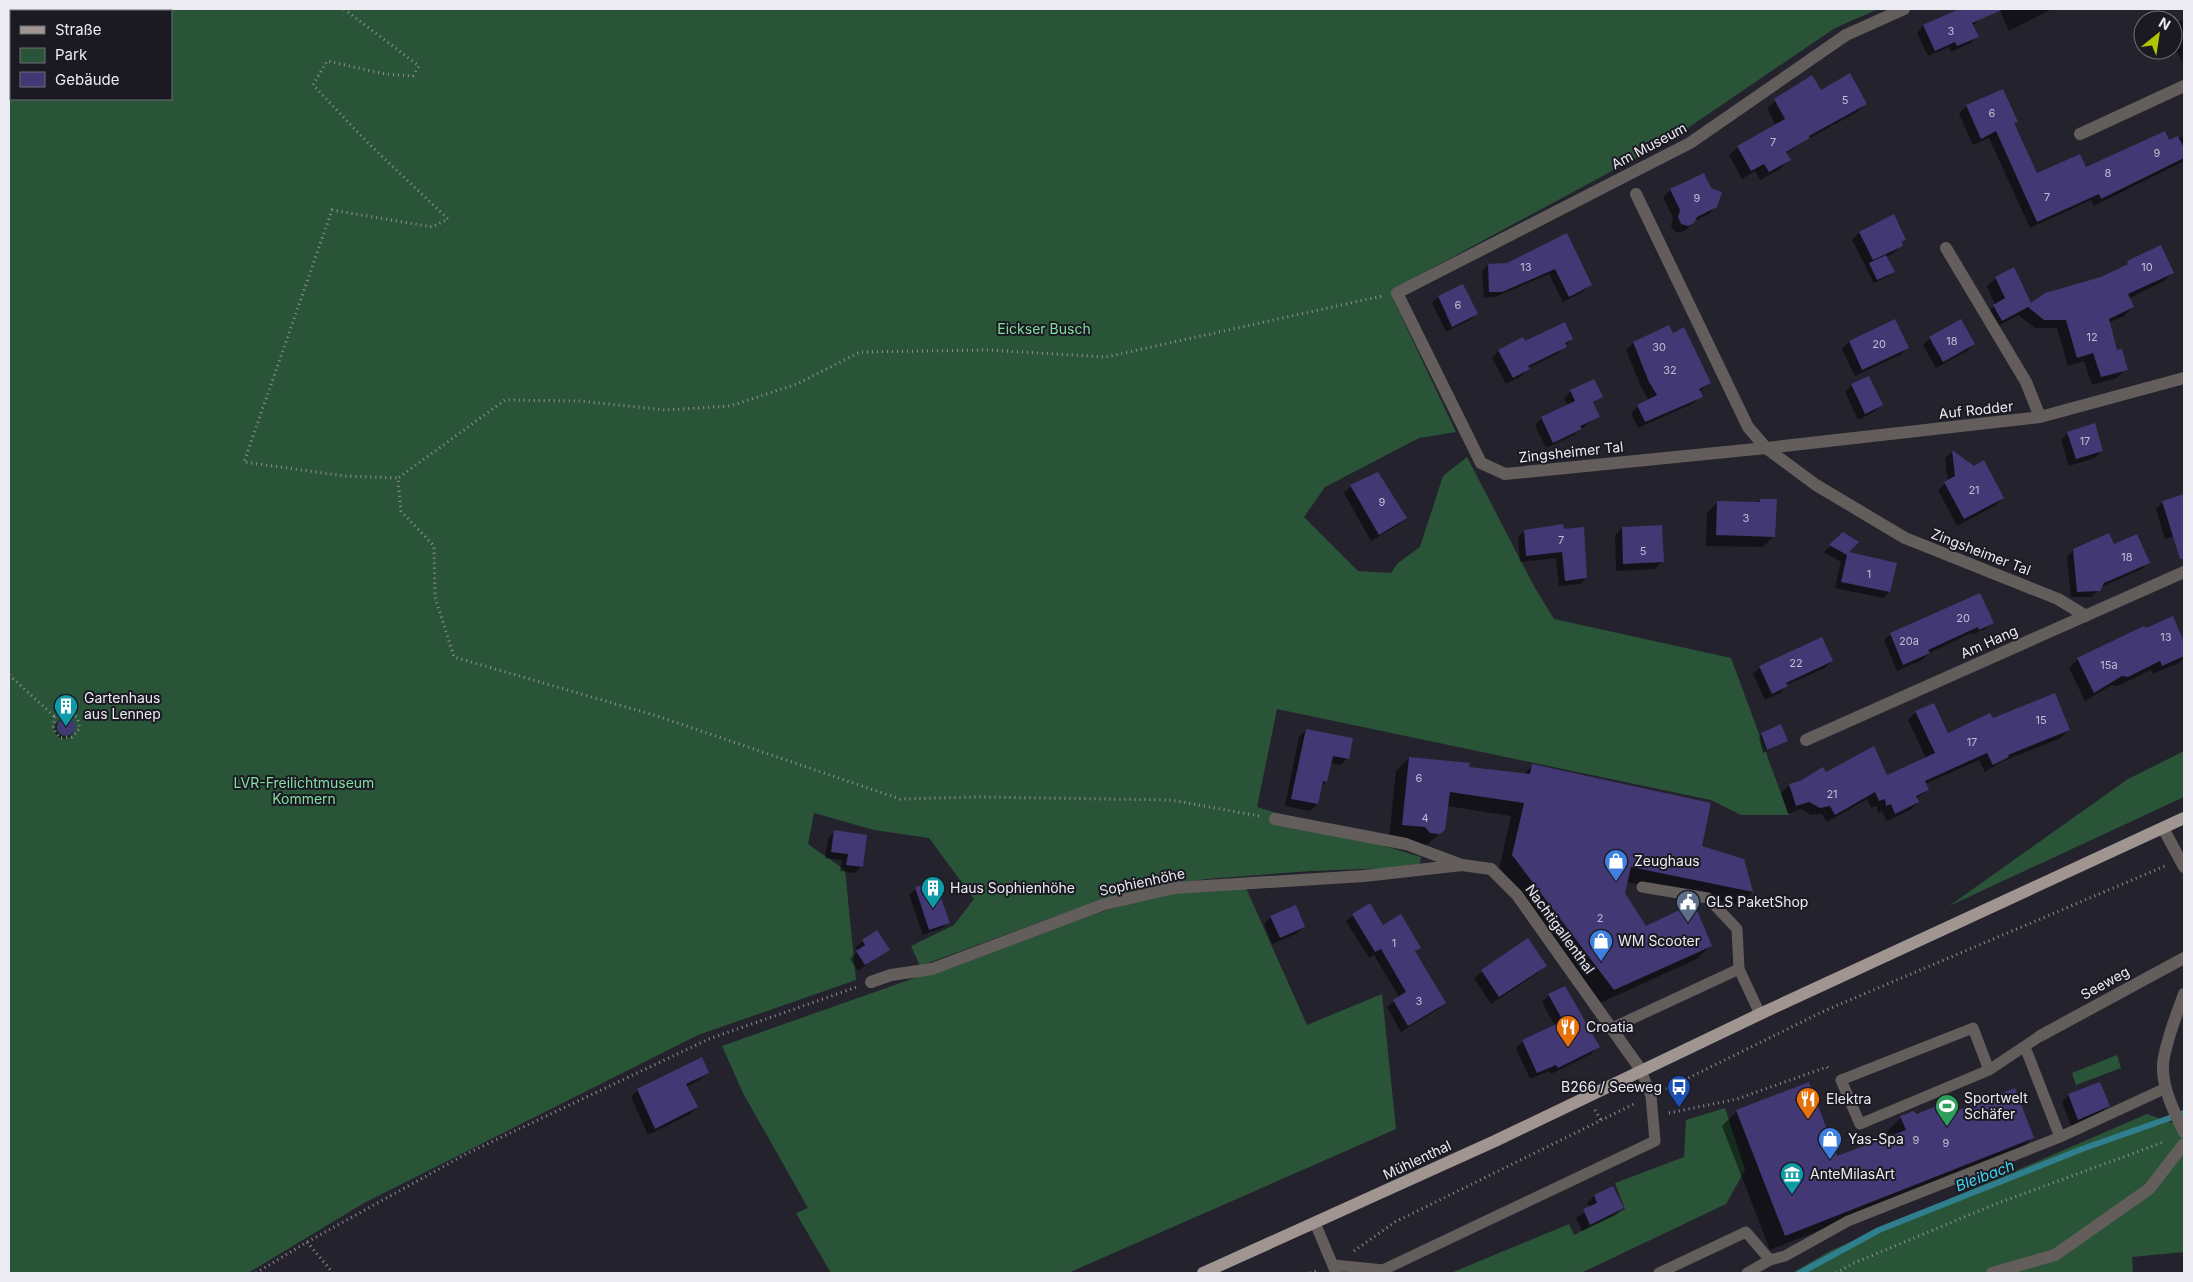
<svg xmlns="http://www.w3.org/2000/svg" width="2193" height="1282" viewBox="0 0 2193 1282" font-family="Inter,sans-serif">
<style>
.green{fill:#2a5438;fill-rule:evenodd}
.shadow{fill:#0007}
.lines{fill:none;stroke-linecap:round;stroke-linejoin:round}
.stream{stroke:#307f8e;stroke-width:6}
.building{fill:#423873}
.path{stroke:#919098;stroke-width:3;stroke-dasharray:1 4;stroke-linecap:butt}
.lane{stroke:#635d5b;stroke-width:11}
.street{stroke:#635d5b;stroke-width:12}
.primary{stroke:#a19591;stroke-width:12}
.labels{text-anchor:middle;stroke-width:4;stroke-linejoin:round;paint-order:stroke}
.number-label{font-size:11px;fill:#c2bed2}
.street-label{font-size:14px;fill:#ecebf2;stroke:#1b1a23}
.park-label{font-size:14px;fill:#81df9f;stroke:#1b1a23}
.poi-label{font-size:14px;fill:#ecebf2;stroke:#1b1a23;text-anchor:start}
.water-label{font-size:15px;font-style:italic;fill:#3fd8f3;stroke:#1b1a23}
</style>
<rect width="100%" height="100%" fill="#24232d"/>
<!-- green -->
<path class="green" d="M9 9H1878L1835 28 1673 138 1397 287 1393 299 1456 432 1419 438 1325 487 1304 517 1358 571 1391 573 1398 563 1420 547 1443 476 1467 457 1535 588 1554 619 1731 658 1789 815H1741L1711 800 1277 709 1257 807 1421 857 1419 867 1311 871 1206 879 1142 889 1056 916 920 966 911 946 954 925 974 899 929 838 874 830 814 813 808 844 845 870 856 980 698 1035 364 1203 248 1273H9ZM11 11H171V99H11Z
M2184 751V797L1949 906 2128 779Z
M1246 888 1307 1025 1382 994 1396 1129 1068 1273H831L796 1213 808 1208 743 1093 722 1046 1107 910 1170 892Z
M2117 1055 2121 1068 2076 1085 2072 1073Z
M1725 1108 1745 1170 1726 1204 1581 1273H1451L1569 1224 1574 1235 1625 1209 1615 1183 1684 1157 1686 1120Z
M2147 1114 2184 1127V1252L2132 1257 2133 1273H1792L1830 1251Z"/>
<!-- shadow -->
<path class="shadow" d="M1962 9H1975L1980 19 1972 26 1977 36 1971 43 1951 52 1949 47 1928 56 1917 33 1923 26Z
M1999 9H2052L2009 31Z
M2184 19V67L2173 43V25Z
M1812 77 1820 92 1865 104 1857 112 1806 140 1786 154 1789 160 1780 169 1760 180 1755 171 1742 179 1729 155 1738 147 1776 126 1767 108 1794 86Z
M2002 90 2017 121 2013 125 2036 175 2086 169 2184 136V161L2094 206 2091 200 2030 228 1989 138 1973 145 1959 114 1966 106Z
M1671 190 1716 206 1709 214 1694 221 1686 230 1680 233 1674 231 1671 225 1673 218 1663 197Z
M1859 233 1905 240 1894 253 1886 257 1893 272 1890 275 1874 283 1852 240Z
M1566 235 1590 285 1584 291 1563 302 1549 274 1495 297 1484 298 1482 271 1488 265 1507 264Z
M2160 246 2173 272 2164 281 2129 298 2133 307 2124 316 2108 323 2116 352 2126 369 2117 378 2092 385 2084 361 2068 366 2057 328H2035L2018 315 1993 329 1985 315 1995 305 1987 286 1996 278 2030 304 2102 278Z
M1438 297 1477 314 1470 320 1446 332 1432 303Z
M1894 321 1907 348 1900 355 1855 376 1842 349 1849 342Z
M1668 326 1709 383 1699 392 1701 396 1694 403 1638 428 1631 413 1638 406 1649 401 1642 389 1626 350 1633 343Z
M1572 338 1559 353 1528 368 1522 376 1506 384 1492 358 1498 351 1523 339 1525 343Z
M1930 338 1974 344 1967 351 1936 368 1923 345Z
M1852 385 1881 405 1874 412 1858 420 1845 392Z
M1571 391 1601 397 1592 404 1598 416 1574 435 1546 448 1535 425 1542 418 1568 406 1564 398Z
M2068 433 2102 450 2095 458 2069 466 2061 440Z
M1952 452 1973 468 2003 498 1996 505 1957 526 1938 490 1948 481 1945 458Z
M1351 486 1406 518 1398 525 1371 541 1344 493Z
M2184 496V534L2165 539 2156 509 2163 502Z
M1760 500 1774 536 1763 547 1706 546 1707 513 1718 502 1757 503Z
M1562 526 1586 578 1580 584 1559 586 1556 558 1520 562 1518 537 1524 531Z
M1622 528 1662 562 1655 569 1616 571 1615 535Z
M1843 533 1847 553 1889 592 1883 598 1835 588 1841 562 1824 552Z
M2114 546 2148 562 2142 569 2101 587 2092 597H2071L2067 557 2073 550Z
M2172 618 2184 645V657L2179 663 2153 674 2151 670 2118 686 2112 685 2085 701 2069 668 2078 659 2144 627 2145 630Z
M1992 623 1985 629 1972 635 1971 633 1929 653 1922 660 1897 671 1884 640 1891 634Z
M1832 660 1825 668 1786 685 1780 693 1765 700 1753 674 1760 667Z
M1916 712 1947 734 1992 720 2068 730 2061 738 2003 761 1985 772 1979 760 1925 784 1928 790 1916 799 1918 802 1910 810 1887 821 1882 811 1878 813 1877 806 1871 808 1867 799 1827 822 1822 814 1811 815 1801 809 1788 814 1781 793 1789 785 1826 774 1887 776 1926 758 1908 720Z
M54 729a10 10 0 1 1 20 0a10 10 0 1 1-20 0Z
M1306 730 1348 758 1340 765 1330 763 1326 782 1320 787 1317 804 1310 811 1285 806 1299 737Z
M1762 734 1787 740 1763 753 1759 738Z
M1409 758 1468 768 1524 774 1533 765 1701 847 1752 892 1739 905 1626 882 1624 893 1645 927 1710 946 1697 959 1600 1003 1499 869 1511 816 1447 806 1444 829 1425 847 1389 838 1396 771Z
M835 832 861 867 855 873 840 871 842 860 825 858 828 838Z
M934 882 948 922 942 928 923 935 909 895 915 889Z
M1353 915 1419 948 1415 952 1445 1003 1438 1009 1401 1032 1387 1007 1399 997 1374 955 1369 958 1346 921Z
M1271 917 1304 927 1296 934 1272 944 1264 924Z
M1528 940 1545 966 1538 973 1491 1004 1474 978Z
M863 941 888 949 858 971 850 959 858 951 855 948Z
M1549 995 1598 1047 1591 1054 1551 1074 1549 1071 1530 1079 1516 1048 1523 1041 1555 1026 1542 1002Z
M708 1072 701 1079 686 1087 697 1107 690 1114 648 1135 631 1097 638 1090Z
M2069 1095 2108 1105 2101 1113 2071 1126 2062 1102Z
M1737 1111 1836 1158 1889 1138 1886 1132 1901 1118 1917 1115 1956 1112 2033 1137 2018 1152 1770 1250 1722 1126Z
M1594 1196 1623 1208 1616 1215 1582 1231 1576 1218 1590 1208 1587 1203Z"/>
<g class="lines">
<!-- stream -->
<path class="stream" d="M1800 1273 1879 1230 2082 1149 2184 1113"/>
</g>
<!-- building -->
<path class="building" d="M1959 9H2004L1972 23 1979 37 1957 46 1955 42 1935 51 1923 25Z
M1850 73 1867 104 1809 136 1810 138 1786 152 1791 160 1769 172 1764 164 1751 171 1737 146 1785 119 1774 99 1812 75 1821 90Z
M2003 89 2018 122 2014 123 2037 173 2080 154 2086 167 2165 131 2169 140 2178 136 2184 148V158L2101 199 2099 194 2037 222 1996 131 1981 139 1966 105Z
M1704 173 1711 188 1722 192 1717 207 1697 217 1694 223 1688 226 1681 224 1678 217 1680 210 1670 189Z
M1894 214 1906 240 1902 242 1903 246 1873 260 1859 232Z
M1567 233 1592 285 1569 297 1555 269 1502 292H1489L1488 264 1507 263Z
M2161 245 2174 273 2128 294 2134 307 2109 319 2117 350 2122 349 2128 370 2101 377 2093 353 2077 358 2066 320H2044L2028 307 2002 321 1993 305 2005 298 1995 277 2014 267 2031 303 2045 293 2101 277 2128 264 2127 261Z
M1886 255 1895 272 1877 280 1869 263Z
M1463 284 1478 314 1452 327 1438 296Z
M1895 319 1909 348 1862 370 1849 341Z
M1961 319 1975 344 1943 362 1929 337Z
M1565 322 1573 339 1565 343 1567 347 1528 366 1530 369 1513 378 1498 350 1523 337 1525 341Z
M1669 325 1673 333 1684 327 1711 383 1699 389 1703 397 1645 422 1637 405 1657 395 1649 382 1633 342Z
M1869 376 1883 405 1865 414 1851 384Z
M1594 379 1603 397 1593 402 1600 417 1580 426 1582 429 1553 443 1541 417 1575 401 1570 390Z
M2095 423 2103 451 2076 459 2067 432Z
M1952 450 1974 466 1984 460 2004 498 1964 519 1944 482 1955 476Z
M1378 472 1407 518 1379 535 1350 485Z
M2184 494V559H2180L2162 501Z
M1760 499H1777L1775 537 1716 535 1717 501 1760 502Z
M1563 524 1564 529 1584 527 1587 578 1565 581 1562 552 1526 556 1524 530Z
M1662 525 1664 562 1623 564 1622 527Z
M1843 532 1859 542 1849 552 1897 563 1890 592 1841 582 1847 555 1829 545Z
M2109 533 2114 544 2137 534 2150 563 2104 583 2100 591 2077 592 2073 549Z
M1980 593 1994 623 1979 630 1978 627 1928 650 1930 653 1903 665 1890 633Z
M2173 616 2184 642V656L2162 666 2160 661 2128 677 2122 676 2094 693 2077 658 2144 626 2146 628Z
M1822 637 1833 661 1786 683 1788 686 1772 694 1759 666Z
M2055 693 2070 730 2008 755 2009 757 1993 765 1987 753 1925 781 1929 790 1916 796 1919 802 1895 814 1891 804 1886 806 1885 799 1879 801 1875 792 1835 815 1830 806 1820 808 1809 802 1796 806 1789 784 1800 781 1823 767 1826 772 1874 746 1887 775 1935 753 1915 711 1934 703 1948 733 1990 713 1993 718Z
M57 727a9 9 0 1 1 18 0a9 9 0 1 1-18 0Z
M1781 724 1788 741 1767 750 1761 733Z
M1306 729 1353 738 1349 759 1333 756 1327 782 1323 781 1318 804 1291 799Z
M1409 757 1470 763 1469 767 1530 774 1532 764 1711 803 1702 846 1744 859 1753 892 1631 867 1625 893 1646 926 1694 903 1712 946 1614 990 1512 855 1524 803 1450 792 1445 830 1440 834 1430 833 1425 827 1402 825Z
M834 830 867 835 863 867 846 865 848 854 831 852Z
M935 881 950 923 929 930 915 887Z
M1370 903 1383 925 1401 914 1421 948 1415 951 1446 1003 1408 1026 1393 1000 1406 992 1381 949 1375 952 1352 914Z
M1296 905 1305 927 1280 938 1270 916Z
M877 930 890 950 865 965 856 951 865 945 862 940Z
M1528 938 1547 966 1499 997 1481 970Z
M1565 986 1600 1047 1558 1068 1556 1065 1537 1073 1522 1040 1563 1021 1548 994Z
M702 1057 709 1073 686 1084 698 1107 655 1129 637 1089Z
M1809 1082 1837 1156 1906 1130 1900 1116 1909 1113 1913 1111 1917 1114 1941 1104 1956 1111 2015 1088 2034 1138 1785 1236 1736 1110Z
M2100 1082 2110 1106 2078 1120 2068 1094Z
M1613 1186 1624 1208 1590 1225 1583 1209 1597 1203 1594 1195Z"/>
<g class="lines">
<!-- path -->
<path class="path" d="M344 9 419 66 413 76 385 74 327 61 313 85 368 143 448 219 432 227 332 210 244 462 345 476 398 478
M9 675 55 717
M67 711 77 717 80 728 72 737 60 738 53 728 55 717Z
M1259 816 1171 800 978 797 900 799 657 716 454 657 435 597 434 546 401 511 398 478 505 400 579 401 666 410 730 406 797 384 860 352 988 350 1106 357 1382 296
M1666 1089 1824 1011 2165 866
M1595 1110 1601 1120
M1669 1113 1737 1099 1827 1067 1830 1070
M307 1242 333 1273
M1354 1251 1395 1222 1636 1103
M256 1273 307 1242 466 1154 709 1039 857 987
M1310 1273 1319 1270
M1836 1273 1854 1263 1993 1205 2164 1142"/>
<!-- lane -->
<path class="lane" d="M1739 969 1760 1014
M1612 1028 1739 969 1737 929 1708 898 1642 887
M2025 1047 2060 1137
M1989 1070 1860 1124 1841 1080 1973 1028 1989 1070 2040 1036
M1315 1223 1336 1273
M1334 1265 1383 1270 1655 1141 1651 1096 1641 1070
M1659 1273 1746 1232 1770 1260 1785 1256 1848 1221 2060 1137 2166 1088
M1747 1273 1770 1260"/>
<!-- street -->
<path class="street" d="M1904 9 1846 35 1690 143 1397 293 1481 463 1505 474 1766 448 2040 417 2184 378
M2080 134 2184 86
M1636 194 1748 427 1766 448 1816 485 1905 538 2058 599 2086 616
M1946 248 2026 382 2040 417
M1806 740 2184 572
M1275 819 1406 844 1462 865 1491 869 1517 895 1641 1070
M2163 828 2184 867
M871 982 891 975 932 969 1105 904 1174 888 1364 876 1462 865
M2184 994C2177 1013 2164 1046 2163 1065 2162 1088 2174 1112 2184 1132
M2040 1036 2184 958
M1992 1273 2055 1255 2149 1189 2184 1144"/>
<!-- primary -->
<path class="primary" d="M1203 1273 1495 1141 1760 1014 2184 818"/>
</g>
<!-- icons -->
<defs>
<g id="building-pin" transform="scale(1.25)"><path d="M0 17L-7.5 6A9.5 9.5 0 1 1 7.5 6Z" fill="#0f9aa8" stroke="#1b1a23"/><path d="M-4-6H4V6H1V3H-1V6H-4ZM-2.5-4.3h1.7v1.8h-1.7ZM.8-4.3h1.7v1.8H.8ZM-2.5-1h1.7V.8h-1.7ZM.8-1h1.7V.8H.8Z" fill="#fff"/></g>
<g id="shop-pin" transform="scale(1.25)"><path d="M0 17L-7.5 6A9.5 9.5 0 1 1 7.5 6Z" fill="#3f7fe0" stroke="#1b1a23"/><path d="M-5-2.5h2.3a2.7 3.5 0 0 1 5.4 0H5L5.5 6h-11ZM-1.5-2.5h3a1.5 2.3 0 0 0-3 0Z" fill="#fff"/></g>
<g id="civic-pin" transform="scale(1.25)"><path d="M0 17L-7.5 6A9.5 9.5 0 1 1 7.5 6Z" fill="#5c6f8a" stroke="#1b1a23"/><path d="M-.6-6.5H3V-4.5H.6V-3L4-1V1h2V6H-6V1h2V-1L-.6-3ZM-1.2 2.5V6h2.4V2.5Z" fill="#fff"/></g>
<g id="restaurant-pin" transform="scale(1.25)"><path d="M0 17L-7.5 6A9.5 9.5 0 1 1 7.5 6Z" fill="#e8710a" stroke="#1b1a23"/><path d="M-5-6h1v4h1v-4h1v4h1v-4h1v5L-1.5 .5V6h-2V.5L-5-1ZM5-6V6H3V1.5H1.5Q1.5-4 5-6Z" fill="#fff"/></g>
<g id="bus-pin" transform="scale(1.25)"><path d="M0 17L-7.5 6A9.5 9.5 0 1 1 7.5 6Z" fill="#1a4fb4" stroke="#1b1a23"/><path d="M-5-6H5V4H4V6H2V4H-2V6H-4V4H-5ZM-3.5-4V0h7V-4ZM-3.5 1.2v1.5H-2V1.2ZM2 1.2v1.5H3.5V1.2Z" fill="#fff"/></g>
<g id="stadium-pin" transform="scale(1.25)"><path d="M0 17L-7.5 6A9.5 9.5 0 1 1 7.5 6Z" fill="#2e9e5b" stroke="#1b1a23"/><path d="M0-5a6.5 5 0 1 0 0 10a6.5 5 0 1 0 0-10ZM-3.5-1.8h7v3.6h-7Z" fill="#fff"/></g>
<g id="museum-pin" transform="scale(1.25)"><path d="M0 17L-7.5 6A9.5 9.5 0 1 1 7.5 6Z" fill="#0f9aa8" stroke="#1b1a23"/><path d="M0-6L6-3V-2H-6V-3ZM-5-1h2V3h-2ZM-1-1h2V3h-2ZM3-1h2V3H3ZM-6 4H6V6H-6Z" fill="#fff"/></g>
</defs>
<g fill-rule="evenodd">
<use href="#building-pin" x="66" y="706"/>
<use href="#shop-pin" x="1616" y="861"/>
<use href="#building-pin" x="933" y="888"/>
<use href="#civic-pin" x="1688" y="902"/>
<use href="#shop-pin" x="1601" y="941"/>
<use href="#restaurant-pin" x="1568" y="1027"/>
<use href="#bus-pin" x="1679" y="1087"/>
<use href="#restaurant-pin" x="1808" y="1099"/>
<use href="#stadium-pin" x="1947" y="1106"/>
<use href="#shop-pin" x="1830" y="1139"/>
<use href="#museum-pin" x="1792" y="1174"/>
</g>
<g class="labels">
<!-- number labels -->
<g class="number-label">
<text x="1951" y="35">3</text>
<text x="1845" y="104">5</text>
<text x="1992" y="117">6</text>
<text x="1773" y="146">7</text>
<text x="2157" y="157">9</text>
<text x="2108" y="177">8</text>
<text x="2047" y="201">7</text>
<text x="1697" y="202">9</text>
<text x="1526" y="271">13</text>
<text x="2147" y="271">10</text>
<text x="1458" y="309">6</text>
<text x="2092" y="341">12</text>
<text x="1952" y="345">18</text>
<text x="1879" y="348">20</text>
<text x="1659" y="351">30</text>
<text x="1670" y="374">32</text>
<text x="2085" y="445">17</text>
<text x="1974" y="494">21</text>
<text x="1382" y="506">9</text>
<text x="1746" y="522">3</text>
<text x="1561" y="544">7</text>
<text x="1643" y="555">5</text>
<text x="2127" y="561">18</text>
<text x="1869" y="578">1</text>
<text x="1963" y="622">20</text>
<text x="2166" y="641">13</text>
<text x="1909" y="645">20a</text>
<text x="1796" y="667">22</text>
<text x="2109" y="669">15a</text>
<text x="2041" y="724">15</text>
<text x="1972" y="746">17</text>
<text x="1419" y="782">6</text>
<text x="1832" y="798">21</text>
<text x="1425" y="822">4</text>
<text x="1600" y="922">2</text>
<text x="1394" y="947">1</text>
<text x="1419" y="1005">3</text>
<text x="1916" y="1144">9</text>
<text x="1946" y="1147">9</text>
</g>
<!-- street labels -->
<g class="street-label">
<text transform="translate(1649 146) rotate(-28)" y="5">Am Museum</text>
<text transform="translate(1976 410) rotate(-6)" y="5">Auf Rodder</text>
<text transform="translate(1571 452) rotate(-6)" y="5">Zingsheimer Tal</text>
<text transform="translate(1981 552) rotate(21)" y="5">Zingsheimer Tal</text>
<text transform="translate(1989 642) rotate(-24)" y="5">Am Hang</text>
<text transform="translate(1142 882) rotate(-12)" y="5">Sophienhöhe</text>
<text transform="translate(1560 929) rotate(54)" y="5">Nachtigallenthal</text>
<text transform="translate(2105 983) rotate(-29)" y="5">Seeweg</text>
<text transform="translate(1417 1160) rotate(-25)" y="5">Mühlenthal</text>
</g>
<!-- park labels -->
<g class="park-label">
<text x="1044" y="334">Eickser Busch</text>
<text x="304" y="788">LVR-Freilichtmuseum<tspan x="304" dy="16">Kommern</tspan></text>
</g>
<!-- poi labels -->
<g class="poi-label">
<text x="84" y="703">Gartenhaus<tspan x="84" dy="16">aus Lennep</tspan></text>
<text x="1634" y="866">Zeughaus</text>
<text x="950" y="893">Haus Sophienhöhe</text>
<text x="1706" y="907">GLS PaketShop</text>
<text x="1618" y="946">WM Scooter</text>
<text x="1586" y="1032">Croatia</text>
<text x="1662" y="1092" text-anchor="end">B266 / Seeweg</text>
<text x="1964" y="1103">Sportwelt<tspan x="1964" dy="16">Schäfer</tspan></text>
<text x="1826" y="1104">Elektra</text>
<text x="1848" y="1144">Yas-Spa</text>
<text x="1810" y="1179">AnteMilasArt</text>
</g>
<!-- water labels -->
<g class="water-label">
<text transform="translate(1985 1176) rotate(-21)" y="5">Bleibach</text>
</g>
</g>
<!-- border -->
<rect width="2193" height="1282" fill="none" stroke="#ecebf2" stroke-width="20"/>
<!-- legend -->
<rect x="10" y="10" width="162" height="90" fill="#1b1a23" stroke="#6f6e76"/>
<rect x="20" y="26" width="25" height="8" fill="#a19591" stroke="#6f6e76"/>
<text x="55" y="35" font-size="15" fill="#ecebf2">Straße</text>
<rect x="20" y="48" width="25" height="15" fill="#2a5438" stroke="#6f6e76"/>
<text x="55" y="60" font-size="15" fill="#ecebf2">Park</text>
<rect x="20" y="72" width="25" height="15" fill="#423873" stroke="#6f6e76"/>
<text x="55" y="85" font-size="15" fill="#ecebf2">Gebäude</text>
<!-- north arrow -->
<g transform="translate(2158 35) rotate(30)"><circle r="24" fill="#1b1a23" stroke="#6f6e76"/>
<path d="M0-4L9 19L0 12L-9 19Z" fill="#b1c500"/>
<text y="-8" font-size="14" font-weight="bold" text-anchor="middle" fill="#ecebf2">N</text>
</g>
</svg>
